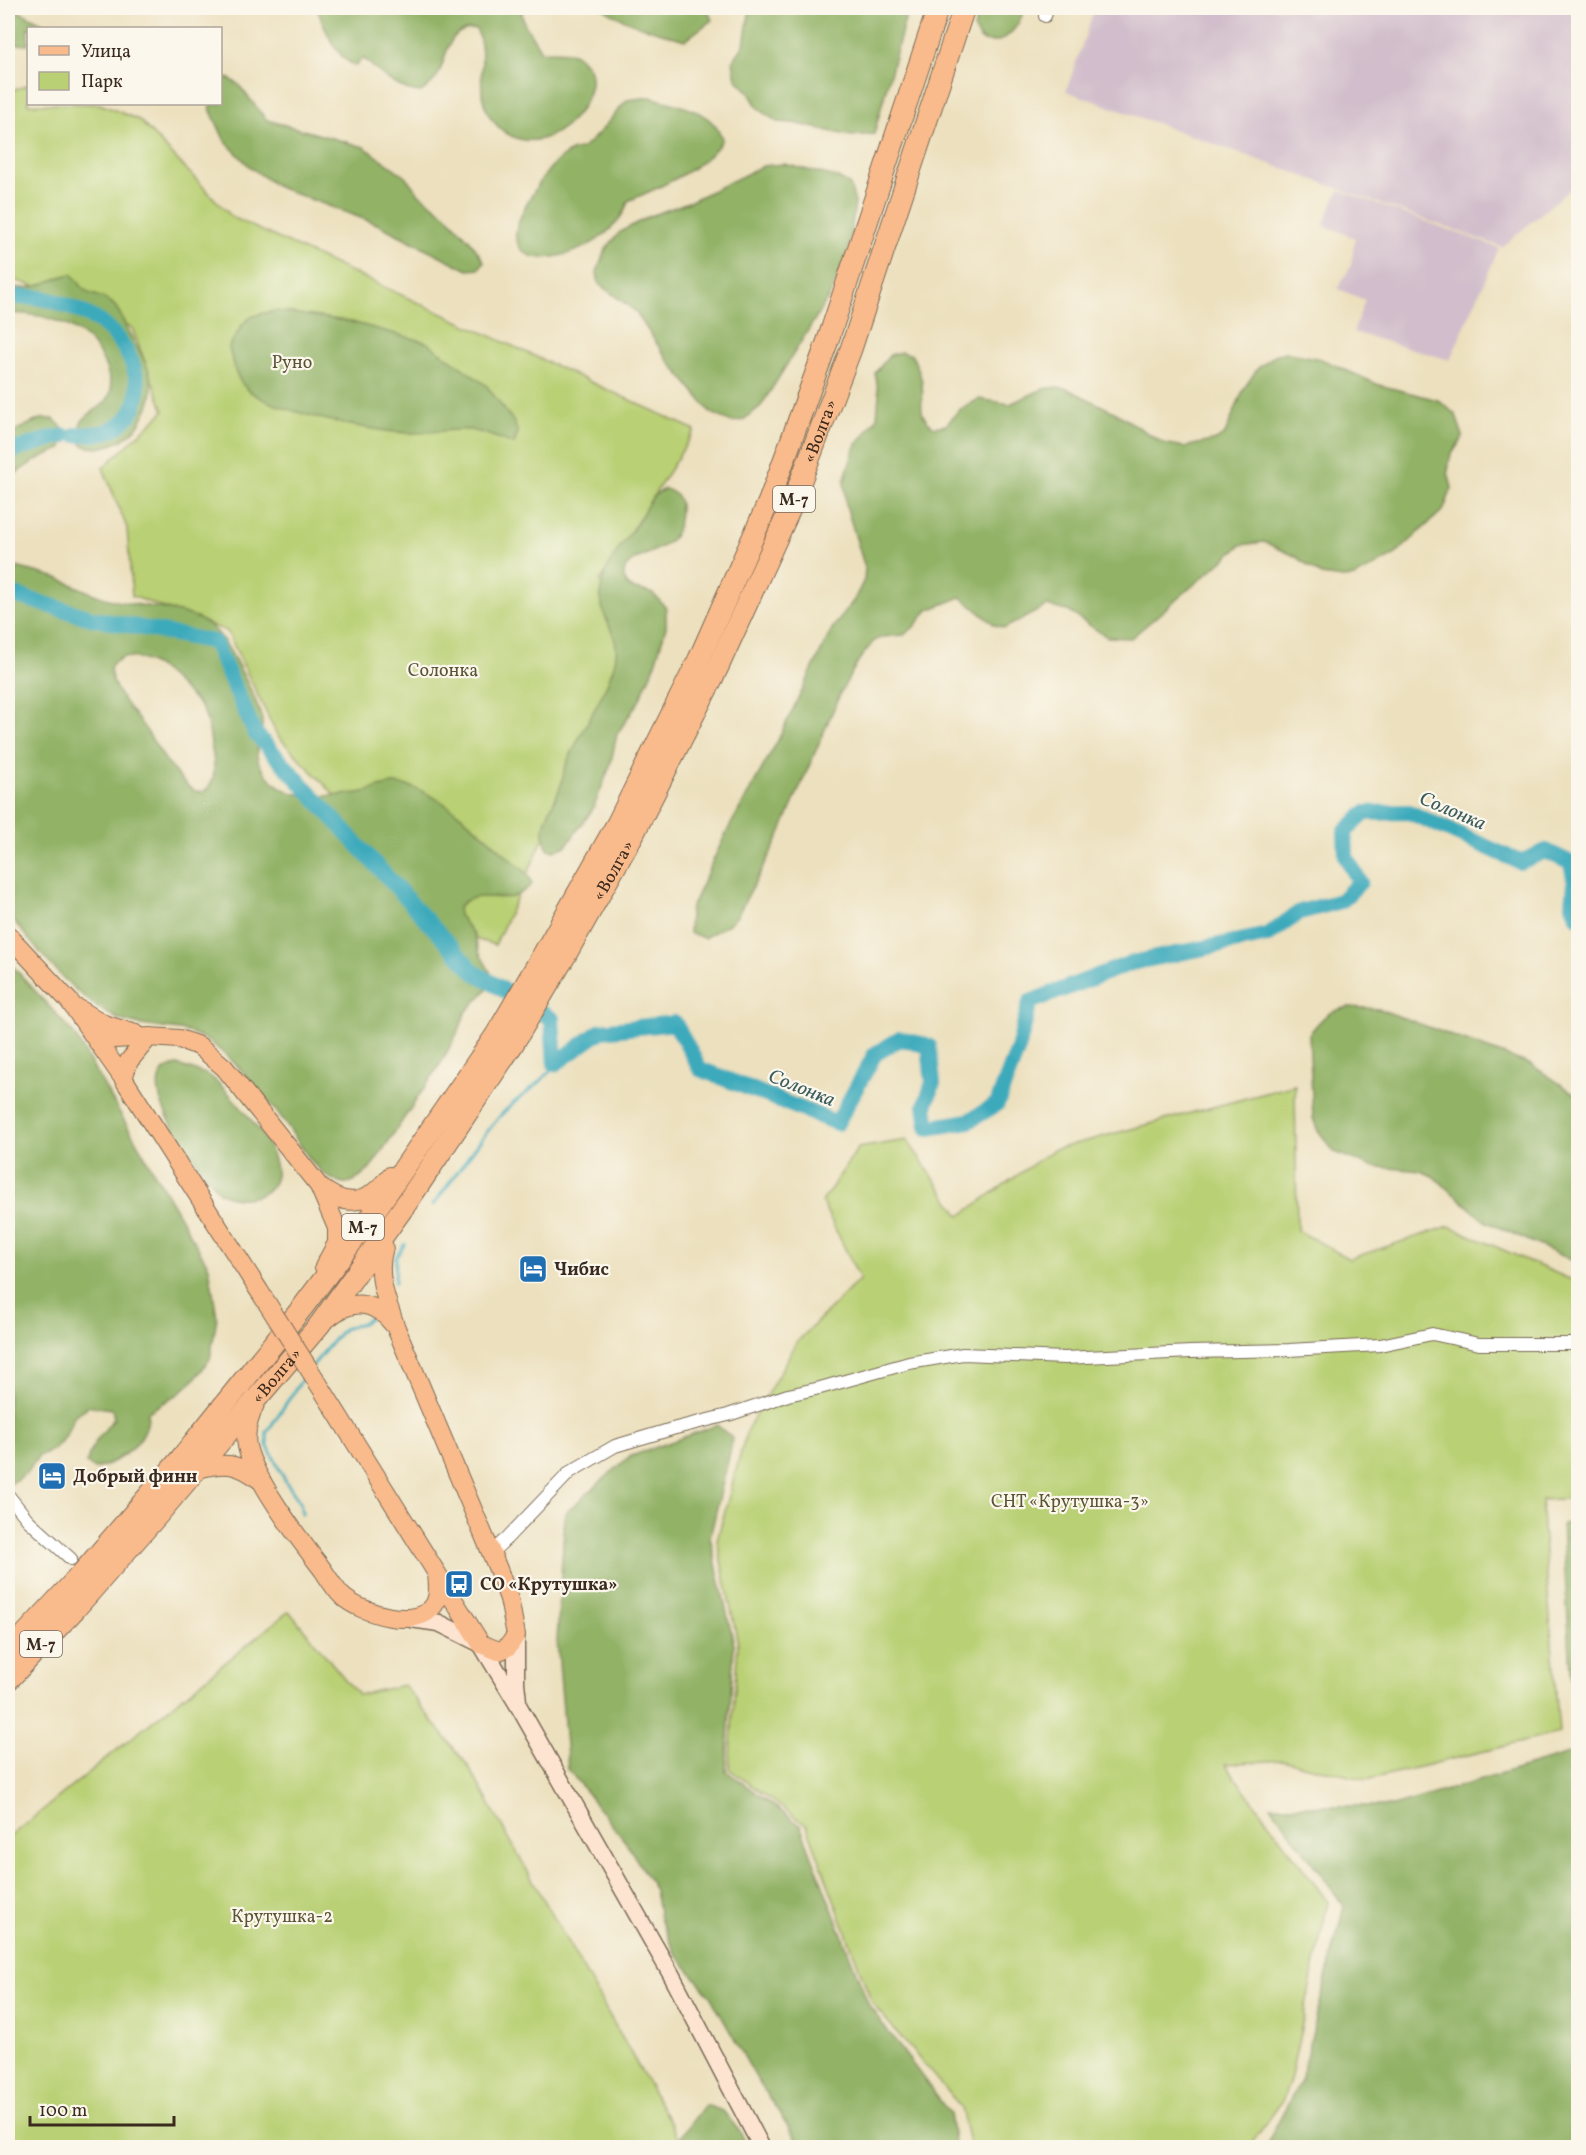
<svg xmlns="http://www.w3.org/2000/svg" width="1586" height="2155" viewBox="0 0 1586 2155" font-family="Vollkorn,serif">
<style>
.industrial{fill:#d1bdcb}
.green{fill:#b9d074;stroke:#7a7d49;stroke-width:1.5}
.forest{fill:#92b266;stroke:#666e42;stroke-width:1.5;fill-rule:evenodd}
.lines{fill:none;stroke-linecap:round;stroke-linejoin:round}
.stream{stroke:#3daabc;stroke-width:3}
.river{stroke:#3daabc;stroke-width:16}
.street-casing{stroke:#796a56;stroke-width:14}
.secondary-casing{stroke:#796a56;stroke-width:19}
.primary-casing{stroke:#796a56;stroke-width:20}
.highway-casing{stroke:#796a56;stroke-width:23}
.street{stroke:#fff;stroke-width:12}
.secondary{stroke:#fde4d1;stroke-width:16}
.primary{stroke:#fabb8c;stroke-width:18}
.highway{stroke:#fabb8c;stroke-width:21}
.primary-bridge-casing{stroke:#796a56;stroke-width:20;stroke-linecap:butt}
.primary-bridge{stroke:#fabb8c;stroke-width:18}
.labels{text-anchor:middle;stroke-width:4.5;stroke-linejoin:round;paint-order:stroke}
.shield{fill:#fbf7ec;stroke:#75685c;stroke-width:1.5}
.shield-label{font-size:16px;font-weight:bold;fill:#3b2a1e}
.park-label{font-size:18px;fill:#5a5434;stroke:#fbf7ec}
.street-label{font-size:18px;fill:#3b2a1e;stroke:#fbf7ec}
.poi-label{font-size:18px;font-weight:bold;fill:#3b2a1e;stroke:#fbf7ec;text-anchor:start}
.water-label{font-size:20px;font-style:italic;fill:#3c5d5d;stroke:#fbf7ec}
</style>
<rect width="100%" height="100%" fill="#fbf7ec"/>
<filter id="ink" filterUnits="userSpaceOnUse"><feTurbulence type="fractalNoise" baseFrequency=".0167" numOctaves="2"/><feDisplacementMap in="SourceGraphic" scale="12" xChannelSelector="R" yChannelSelector="G"/><feConvolveMatrix kernelMatrix="1 2 1 2 8 2 1 2 1" color-interpolation-filters="sRGB"/></filter>
<filter id="wash" filterUnits="userSpaceOnUse"><feTurbulence type="fractalNoise" baseFrequency=".008" numOctaves="4" result="noise"/><feDisplacementMap in="SourceGraphic" scale="24" xChannelSelector="R" yChannelSelector="G"/><feGaussianBlur stdDeviation="1.35" result="paint"/><feColorMatrix in="noise" values="0 0 0 0 0 0 0 0 0 0 0 0 0 0 0 0 0 1.4 0 .05"/><feComposite in="paint" operator="in"/></filter>
<g filter="url(#wash)">
<rect width="100%" height="100%" fill="#ece0be"/>
<!-- industrial -->
<path class="industrial" d="M1095 8H1578V182L1502 247 1066 91Z
M1339 190 1499 248 1450 360 1353 332 1365 300 1338 289 1351 265 1355 238 1323 225Z"/>
<!-- green -->
<path class="green" d="M28 85V104H100L139 120 232 217 695 430 600 581 638 647 554 815 495 945 472 938 277 735 227 631 132 596 127 528 103 468 164 411 132 328 50 291 8 278V92Z
M1295 1085 1297 1230 1349 1259 1449 1226 1567 1278 1578 1281V1498L1541 1500 1559 1733 1366 1780 1282 1760 1225 1764 1328 1902 1290 2080 1283 2100 1249 2147H970L961 2108 872 2003 807 1826 729 1769 738 1644 717 1540 747 1430 797 1342 860 1279 822 1202 858 1148 907 1140 960 1216 1053 1150Z
M289 1611 358 1695 404 1685 468 1766 684 2147 8 2148V1838Z"/>
<!-- forest -->
<path class="forest" d="M8 8H12L48 26 58 28H28V45L8 43Z
M317 8H521L524 23 541 51C550 52 564 50 573 53 577 54 581 59 584 62 615 91 538 182 491 118 472 91 490 56 476 29 446 27 448 56 438 75 435 82 427 87 421 92 396 90 381 74 363 58L355 66C333 54 326 30 317 8Z
M602 8H707L712 20 685 40C658 32 626 24 602 8Z
M750 8H908L874 134 851 136 794 123 777 122 758 108 748 91 736 79 733 61 744 45Z
M981 8H1024C1021 26 1001 51 980 39L974 28Z
M228 78 238 84 267 120 364 147 405 176 419 194 446 215 471 242 484 261 479 269 468 270 377 224 278 187 250 167 225 141 211 111 210 104H220L221 80Z
M650 97C676 105 713 109 722 139 710 166 654 190 628 201 624 215 613 228 601 237 583 252 522 275 516 237 513 221 542 177 553 165 558 160 566 154 571 151 575 149 581 150 584 147 596 139 616 112 627 100Z
M784 164 836 177 850 185 855 203 848 251 830 295 761 406 743 420 732 422 711 413 667 359 635 311 599 284 597 272 605 250 620 232 648 217 691 201 763 166Z
M71 274C78 279 82 290 89 293 99 297 106 297 114 305 120 311 123 321 127 329 142 357 163 380 145 413 141 422 135 432 125 438 111 446 98 451 82 445 67 411 107 415 111 390 112 381 107 371 104 363 89 326 45 313 8 313V286C36 293 45 280 71 274Z
M277 311 347 321 426 342 486 385 514 422 518 433 514 444C500 439 484 432 470 430 449 428 430 434 410 433 373 431 273 413 247 389 235 378 232 361 229 347 246 320 243 315 277 311Z
M901 352 912 355C915 362 919 370 921 378 927 398 912 412 934 427L946 425 959 410 979 399 1010 404 1043 389 1057 387 1068 389 1116 413 1163 443 1184 447 1216 440 1225 434 1244 388 1258 368 1275 355 1285 352 1321 359 1379 385 1438 400 1456 415 1463 437 1450 457 1448 472 1452 488 1444 509 1396 554 1355 577 1343 578 1321 575 1295 556 1264 542 1241 545 1131 638 1107 637 1068 611 1047 606 1005 628 995 625 961 597 928 610 913 628 904 635 882 637 873 642 859 660 841 692 776 843 737 916 729 924 704 938 689 933 690 910 725 835 777 742 832 629 854 600 864 580 865 568 846 505 844 481 855 447 877 418 879 395 875 373 890 355Z
M40 419H53C66 428 67 436 61 449 41 456 24 466 8 480V434Z
M665 489C675 492 681 497 680 508 679 539 672 543 645 555 640 558 633 559 629 564 624 568 623 574 625 580 628 592 644 589 653 594 657 597 662 604 666 608V627L654 667 639 701 617 734 610 766 593 809 566 846 554 851 548 849C536 824 553 809 561 785 563 780 563 773 565 768 579 732 603 701 614 665 623 637 603 624 601 600 598 570 622 546 637 523 645 511 650 494 665 489Z
M8 565C25 570 43 573 60 579 74 585 87 592 102 597 135 609 187 604 214 629 227 641 259 702 262 720 264 732 255 745 257 756 259 771 277 787 290 792 307 798 339 796 358 793 369 792 381 785 393 784 431 784 479 830 506 855 517 867 527 868 532 884 526 890 520 895 512 897 494 900 471 890 458 908L459 915 474 935 479 952 493 977V983L465 1013 460 1028 441 1063 370 1169C362 1176 354 1184 343 1183 317 1179 298 1140 284 1121 272 1105 256 1087 243 1072 229 1057 211 1040 192 1033 181 1029 168 1029 156 1027 143 1025 129 1024 116 1018 71 995 40 952 8 914ZM123 657C151 656 167 673 186 692 191 697 199 703 202 709 210 722 209 736 212 750 215 765 217 783 203 792 196 792 191 790 187 785 171 771 159 750 148 733 135 713 114 695 110 670L112 664Z
M8 961 74 1034 209 1267 217 1317 210 1359 195 1379 177 1395 148 1412C150 1440 120 1462 95 1469L87 1463C90 1444 104 1432 114 1418L112 1409 89 1406 75 1415 65 1437 54 1449 39 1456 26 1473 10 1484 8 1482Z
M1349 1007 1379 1009 1532 1065 1578 1096V1263L1485 1221 1433 1176 1421 1171 1370 1166 1334 1152 1317 1129 1313 1118 1309 1034C1323 1017 1327 1011 1349 1007Z
M177 1065C187 1068 198 1071 208 1075 222 1083 260 1129 268 1144 272 1152 277 1167 276 1176 272 1200 235 1203 219 1192 204 1172 122 1075 177 1065Z
M717 1425 733 1439 710 1537 734 1645 726 1771 800 1825 869 2006 950 2114 955 2147H802L758 2081 710 1996 676 1954 660 1919 655 1890 627 1844 568 1769 557 1640 565 1513 629 1457Z
M1578 1522V2147H1265L1301 2080 1344 1906 1271 1806H1393L1576 1752 1562 1524Z
M705 2105 723 2111 740 2132 748 2147H684L680 2137Z"/>
<g class="lines">
<!-- stream -->
<path class="stream" d="M433 1205C456 1176 477 1142 501 1115 518 1096 541 1086 555 1064
M395 1283 396 1257 405 1244
M313 1365 343 1329 363 1323 370 1317
M302 1514 300 1502 286 1482 267 1445V1432L305 1375"/>
<!-- river -->
<path class="river" d="M8 297C18 297 29 297 40 298 56 300 86 313 100 322 133 346 159 405 112 429 102 435 88 434 76 435
M8 452 53 438 64 436
M8 593 91 618 214 642 255 733 474 972 552 1019 555 1064 601 1031 675 1023 700 1069 837 1123 875 1054 900 1039 929 1046 933 1083 925 1106 928 1128 969 1121 997 1104 1018 1049 1030 1002 1131 963 1268 935 1300 912 1341 901 1360 882 1346 857 1345 832 1365 813 1409 812 1520 862 1546 851 1571 863 1575 883 1573 905 1578 917"/>
</g>
</g>
<g filter="url(#ink)">
<g class="lines">
<!-- street casing -->
<g class="street-casing">
<path id="street" d="M1045 16 1048 8
M8 1495 28 1520 71 1559
M491 1553 507 1538 570 1472 615 1446 672 1429 728 1415 788 1395 820 1388 909 1363 963 1354 1065 1358 1191 1352 1289 1350 1380 1345 1432 1334 1479 1344H1578"/>
</g>
<!-- secondary casing -->
<g class="secondary-casing">
<path id="secondary" d="M411 1619 439 1623 481 1644 518 1705 672 1976 762 2148
M516 1635V1683L518 1701"/>
</g>
<!-- primary casing -->
<g class="primary-casing">
<path id="primary" d="M8 935 70 1002 123 1078 258 1289
M79 1009 104 1024 136 1034
M97 1040 149 1037 179 1039 199 1046 224 1067 319 1186 337 1228V1243L324 1267
M123 1078 129 1061 149 1037
M320 1187C349 1210 368 1203 390 1176
M327 1319C350 1299 373 1299 393 1324
M323 1391 481 1644 499 1651 508 1647 516 1635 509 1599 498 1569 396 1328C387 1301 375 1276 384 1247
M256 1402C250 1415 244 1431 247 1446 253 1478 302 1543 323 1570 329 1579 335 1589 342 1596 360 1613 418 1631 434 1605 440 1596 438 1584 437 1574
M197 1469C225 1462 237 1462 260 1480"/>
</g>
<!-- highway casing -->
<g class="highway-casing">
<g id="highway">
<path d="M8 1653 84 1571 178 1462 302 1308 367 1222 496 1035 544 953 617 824 699 659 769 501 828 340 938 8"/>
<path id="s1" d="M8 1680 75 1609 156 1517 320 1324 408 1201 513 1044 561 963 634 833 718 667 790 509 851 349 964 8"/>
</g>
</g>
<!-- street -->
<use href="#street" class="street"/>
<!-- secondary -->
<use href="#secondary" class="secondary"/>
<!-- primary -->
<use href="#primary" class="primary"/>
<!-- highway -->
<use href="#highway" class="highway"/>
<!-- primary-bridge casing -->
<g class="primary-bridge-casing">
<path id="primary-bridge" d="M258 1289 323 1391"/>
</g>
<!-- primary-bridge -->
<use href="#primary-bridge" class="primary-bridge"/>
</g>
</g>
<!-- icons -->
<defs>
<g id="hotel-square" transform="scale(1.5)"><rect x="-9" y="-9" width="18" height="18" rx="4" fill="#1f6fb2" stroke="#fbf7ec"/><path d="M-6-4.5h1.5V1H6V5H4.5V3h-9V5H-6ZM-4 0a1.8 1.8 0 1 1 3.6 0ZM.5 0V-2.5h3Q6-2.5 6 0Z" fill="#fff"/></g>
<g id="bus-square" transform="scale(1.5)"><rect x="-9" y="-9" width="18" height="18" rx="4" fill="#1f6fb2" stroke="#fbf7ec"/><path d="M-5-6H5V4H4V6H2V4H-2V6H-4V4H-5ZM-3.5-4V0h7V-4ZM-3.5 1.2v1.5H-2V1.2ZM2 1.2v1.5H3.5V1.2Z" fill="#fff"/></g>
</defs>
<g fill-rule="evenodd">
<use href="#hotel-square" x="533" y="1269"/>
<use href="#hotel-square" x="52" y="1476"/>
<use href="#bus-square" x="459" y="1584"/>
</g>
<g class="labels">
<!-- shield labels -->
<g class="shield">
<rect x="773" y="486" width="42" height="26" rx="4.5"/>
<rect x="342" y="1214" width="42" height="26" rx="4.5"/>
<rect x="20" y="1631" width="42" height="26" rx="4.5"/>
</g>
<g class="shield-label">
<text x="794" y="505">М-7</text>
<text x="363" y="1233">М-7</text>
<text x="41" y="1650">М-7</text>
</g>
<!-- park labels -->
<g class="park-label">
<text x="292" y="368">Руно</text>
<text x="443" y="676">Солонка</text>
<text x="1070" y="1507">СНТ «Крутушка-3»</text>
<text x="282" y="1922">Крутушка-2</text>
</g>
<!-- street labels -->
<g class="street-label">
<text dy="6" stroke="none"><textPath href="#s1" startOffset="1500">«Волга»</textPath></text>
<text dy="6" stroke="none"><textPath href="#s1" startOffset="1014">«Волга»</textPath></text>
<text dy="6" stroke="none"><textPath href="#s1" startOffset="406">«Волга»</textPath></text>
</g>
<!-- poi labels -->
<g class="poi-label">
<text x="554" y="1275">Чибис</text>
<text x="73" y="1482">Добрый финн</text>
<text x="480" y="1590">СО «Крутушка»</text>
</g>
<!-- water labels -->
<g class="water-label">
<text transform="translate(1453 810) rotate(23)" y="7">Солонка</text>
<text transform="translate(802 1087) rotate(22)" y="7">Солонка</text>
</g>
</g>
<!-- margin -->
<rect width="1586" height="2155" fill="none" stroke="#fbf7ec" stroke-width="30"/>
<!-- legend -->
<rect x="27" y="27" width="195" height="78" fill="#fbf7ec" stroke="#aea59a" stroke-width="1.5"/>
<rect x="39" y="46" width="30" height="9" fill="#fabb8c" stroke="#aea59a" stroke-width="1.5"/>
<text x="81" y="57" font-size="18" fill="#3b2a1e">Улица</text>
<rect x="39" y="72" width="30" height="18" fill="#b9d074" stroke="#aea59a" stroke-width="1.5"/>
<text x="81" y="87" font-size="18" fill="#3b2a1e">Парк</text>
<!-- scale -->
<path d="M30 2116v9h144v-9" fill="none" stroke="#3b2a1e" stroke-width="3"/>
<text x="39" y="2116" font-size="18" fill="#3b2a1e" stroke="#fbf7ec" stroke-width="4.5" paint-order="stroke">100 m</text>
</svg>
